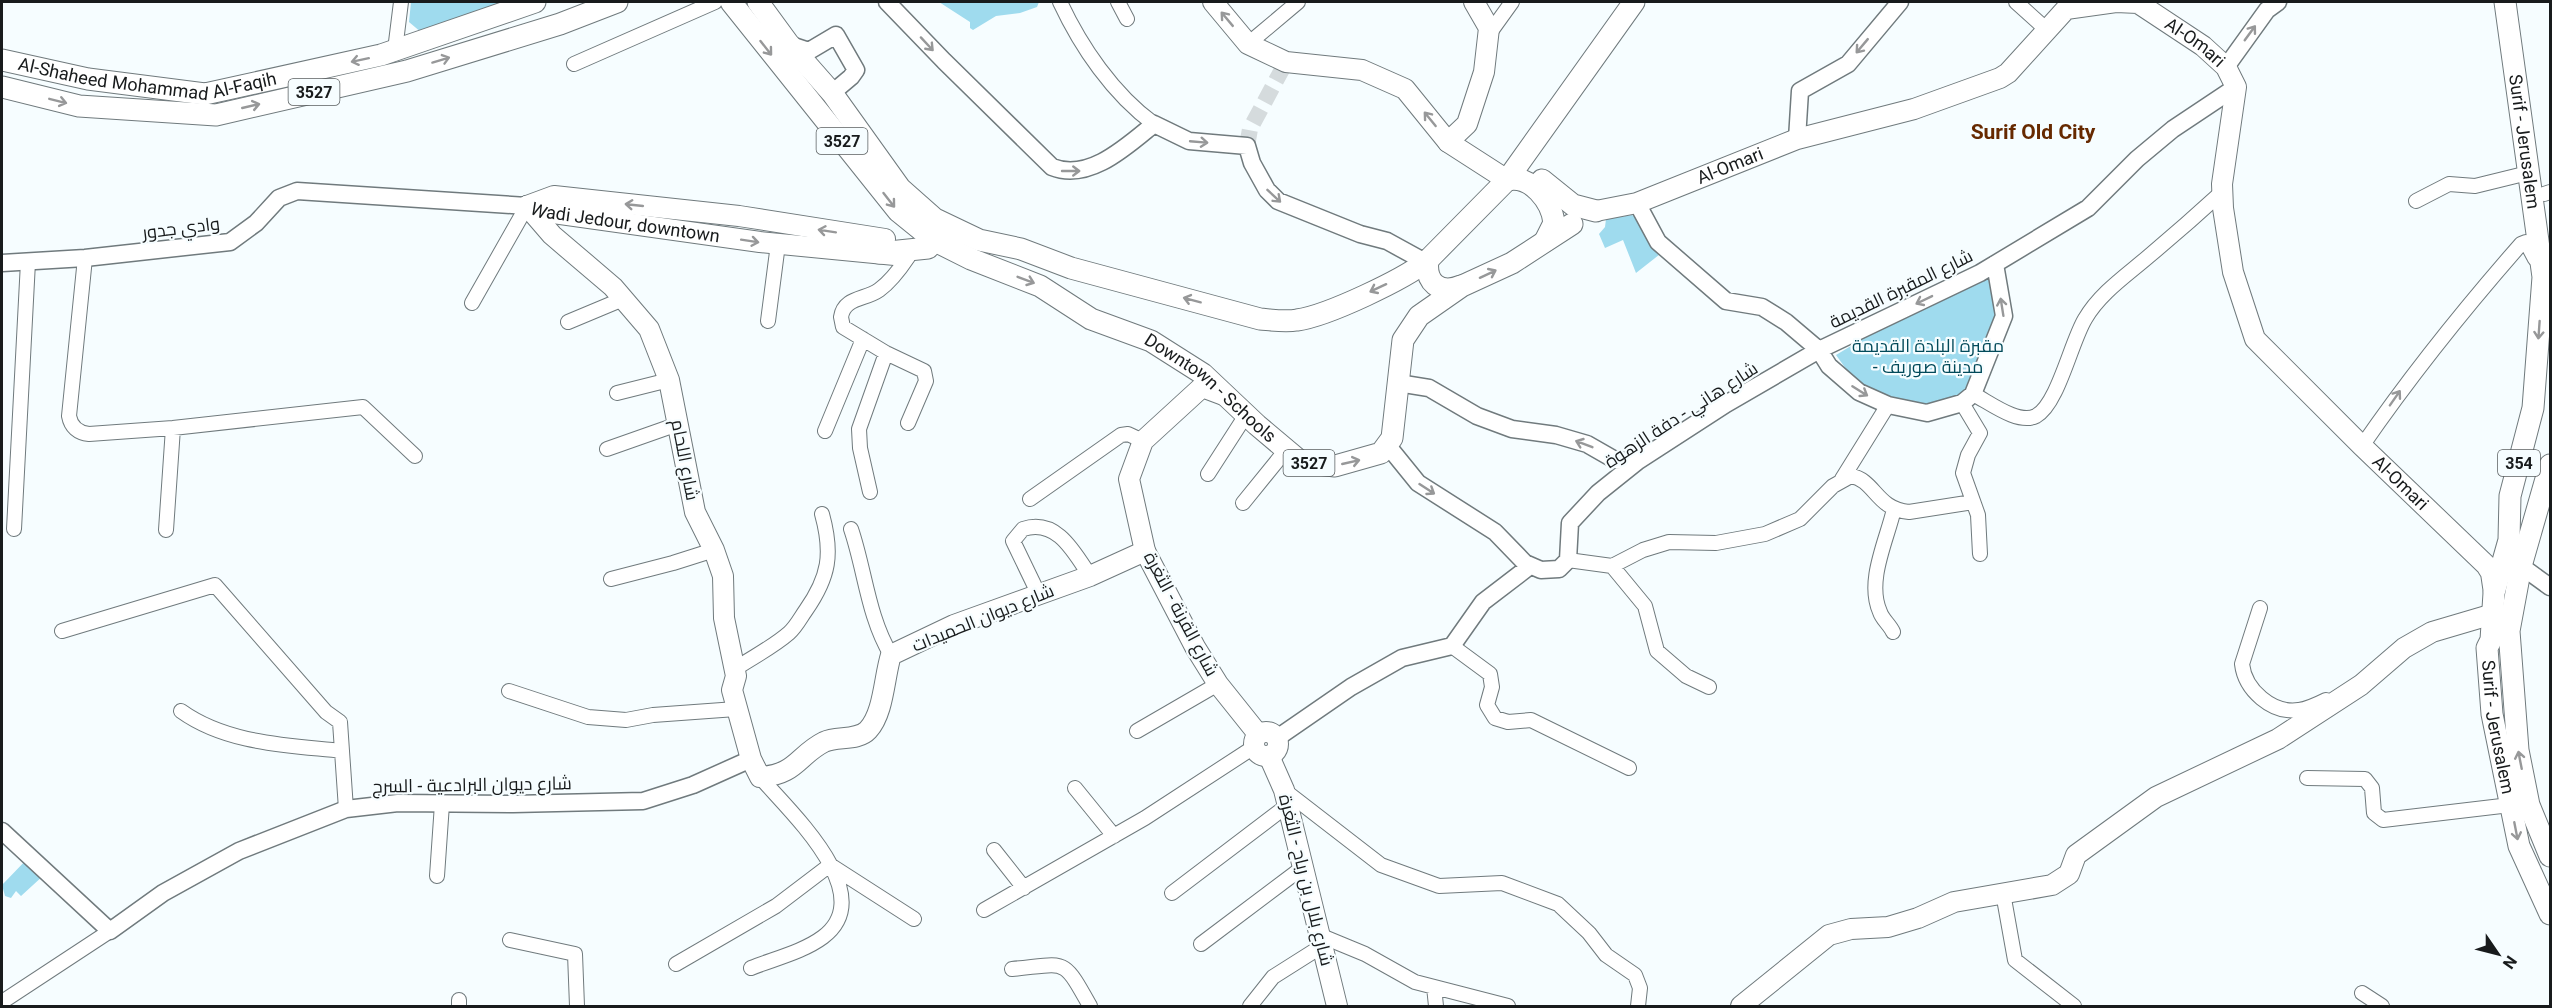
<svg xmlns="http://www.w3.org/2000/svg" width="2552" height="1008" viewBox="0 0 2552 1008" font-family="Roboto,Cairo,sans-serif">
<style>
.green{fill:#9fdbee}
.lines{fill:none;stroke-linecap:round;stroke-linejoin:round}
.tertiary-tunnel{stroke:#d5dbdd;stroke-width:16;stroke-dasharray:16 8;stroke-linecap:butt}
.minor-casing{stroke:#707a7d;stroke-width:16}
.tertiary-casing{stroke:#707a7d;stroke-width:19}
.secondary-casing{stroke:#707a7d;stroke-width:22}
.primary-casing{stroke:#707a7d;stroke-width:23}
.minor{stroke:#fff;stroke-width:14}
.tertiary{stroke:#fff;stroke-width:16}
.secondary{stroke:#fff;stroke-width:20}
.primary{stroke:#fff;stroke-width:21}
.oneway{stroke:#979899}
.labels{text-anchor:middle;stroke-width:4.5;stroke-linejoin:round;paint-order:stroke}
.shield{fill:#f6fdff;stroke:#5b5f60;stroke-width:1.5}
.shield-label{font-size:16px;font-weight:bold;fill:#181b1c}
.street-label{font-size:18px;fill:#181b1c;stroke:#f6fdff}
.park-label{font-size:18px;fill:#024a5a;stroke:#f6fdff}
.quarter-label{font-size:21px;font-weight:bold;fill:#662900;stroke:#f6fdff}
</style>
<rect width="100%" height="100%" fill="#f6fdff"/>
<!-- green -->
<path class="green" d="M411 2H526L422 33 409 22Z
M939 2H1039L1037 7 1020 13 996 16 973 30 970 28V22Z
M1632 215 1642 222 1664 251 1636 273 1623 240 1605 248 1599 234 1605 227 1606 219Z
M1990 262 2000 315 1965 396 1926 409 1859 387 1836 355Z
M29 857 44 875 21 896 16 891 11 898 5 896 2 885Z"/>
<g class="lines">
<!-- tertiary-tunnel -->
<path class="tertiary-tunnel" d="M1247 146 1250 129 1286 62"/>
<!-- minor casing -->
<g class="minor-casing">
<path id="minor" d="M1060 2C1081 47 1113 94 1154 124
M1118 2 1127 19
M2016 2 2048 31
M1489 34 1512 2
M1248 44 1298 2
M395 50 401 2
M574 64 715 2
M2544 194 2550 192
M2416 201 2449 184 2475 186 2528 173
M908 257C900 269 890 282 879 290 865 300 844 297 841 317L843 327 886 353 924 371 926 381 908 423
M85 258 69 416C71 427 78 433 89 434L173 428 363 407 415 456
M472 303 527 206
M768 321 778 244
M568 322 623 299
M617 393 669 380
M1973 394C1989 402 2018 425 2036 416 2058 404 2071 342 2085 319 2100 293 2127 275 2149 256 2174 235 2198 214 2222 192
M1962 403 1980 433 1968 455 1963 473 1978 515 1980 554
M825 431 863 339
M2362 446C2411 375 2464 309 2521 244L2526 242 2535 259
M607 449 678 424
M1208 474 1246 415
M1842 479 1888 405
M870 492 860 448 859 429 886 353
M1030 499 1121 435 1128 434 1143 441
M1243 503 1286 450
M14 529 28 262
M851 529C865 570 868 617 891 655
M166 530 173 428
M1568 560 1612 566 1643 550 1669 542 1716 543 1765 534 1800 519 1833 486 1851 476C1875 480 1876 509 1909 512L1973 502
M1612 566 1645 606 1657 651 1686 676 1709 687
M611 579 673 563 714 550
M1039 595 1013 541 1023 529C1057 518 1074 552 1090 576
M2260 608 2242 664C2245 690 2272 714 2299 710 2308 709 2318 704 2326 700
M62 631 215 585 326 712 340 722 346 809
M1893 632C1890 625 1882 619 1880 612 1866 581 1887 540 1894 509
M1452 646 1490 674 1492 687 1487 705 1495 718 1508 722 1531 720 1629 768
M735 669C753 657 773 647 789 633 796 627 801 617 806 610 829 577 833 554 822 514
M509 691 588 717 626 720 653 715 736 709
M181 711C227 744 287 745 342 751
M1137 731 1218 684
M2307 778 2365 779 2372 788 2374 813 2383 820 2510 805
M1075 788 1114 836
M1284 790 1381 865 1439 886 1502 883 1558 904 1589 933 1606 955 1635 975 1640 988 1638 1006
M994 850 1024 888
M437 876 442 804
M1172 893 1288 805
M2003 893 2015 960 2074 1006
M984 910 1145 818 1254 747
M1319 935 1365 954 1415 982 1508 1006
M510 940 575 954 577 1006
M1201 944 1302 868
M676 964 776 906 830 865 914 919
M751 968C773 959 803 952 823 937 880 894 790 812 760 777
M1012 969C1067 964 1062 956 1090 1006
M1434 987 1436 1006
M2362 993 2382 1006
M2 1002 110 931
M459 1006V1000
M1250 1006 1273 977 1322 946"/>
</g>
<!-- tertiary casing -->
<g class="tertiary-casing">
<path id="tertiary" d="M887 2 944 61 1052 167C1089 182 1127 146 1154 124L1189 141 1247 146 1252 163 1267 190 1278 201 1360 234 1387 241 1418 258 1428 260
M788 44 809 51 836 35 856 70 851 77 832 93
M2226 67 2267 10 2278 2
M1797 139 1800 91 1848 64 1900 2
M1637 203 1658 242 1726 301 1762 307 1786 322 1819 350 1829 366 1859 392 1888 405 1927 413 1962 403 1973 394 2004 316 1995 264
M2 263 85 258 230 242 256 223 279 198 297 191 527 206
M1398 383 1429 388 1477 416 1512 429 1556 435 1587 444 1615 460 1638 461
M1388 446 1418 483 1495 532 1525 563 1541 570 1559 569 1568 560 1570 523 1598 493 1638 461 1726 404 1819 350 1980 273 2088 208 2137 159 2173 129 2236 87
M2521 566 2550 587
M1277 738 1351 687 1402 658 1452 646 1483 602 1530 566
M2 831 110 931 163 893 239 851 346 809 398 803 513 804 643 801 693 785 751 759"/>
</g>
<!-- secondary casing -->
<g class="secondary-casing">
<g id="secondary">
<path d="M1213 2 1248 44 1286 62 1362 70 1405 89 1448 142 1507 180"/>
<path d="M1448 142 1467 124 1484 72 1489 28 1474 2"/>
<path d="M527 206 552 235 613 287 649 329 669 380 695 512 714 550 723 576 724 618 736 676 732 690 751 759 760 777C796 775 798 755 824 742 837 736 858 741 868 730 884 713 884 677 891 655L954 625 1090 576 1145 551"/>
<path id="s1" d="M527 206 539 211 760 242 895 255"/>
<path d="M527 206 554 196 739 216 885 239"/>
<path id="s2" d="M1596 211 1637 203 1797 139 1914 109 2000 78 2008 73 2066 9 2116 2 2138 3 2203 46 2226 67 2236 87 2222 184 2223 208 2233 272 2255 339 2362 446 2486 565 2491 573 2494 593"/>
<path d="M1226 396 1202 387 1143 441 1129 479 1145 551 1195 647 1218 684 1258 734"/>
<circle cx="1266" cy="744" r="12"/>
<path d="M1269 756 1284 790 1337 1006"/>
<path d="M1741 1006 1829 935 1851 929 1888 927 1918 918 1954 902 2052 885 2069 874 2076 855 2156 797 2278 739 2361 685 2404 648 2432 632 2493 614"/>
</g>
</g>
<!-- primary casing -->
<g class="primary-casing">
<g id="primary">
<path id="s3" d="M731 2 898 211 935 241 971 259 1040 286 1091 319 1151 341 1203 374 1257 425 1301 462 1335 466 1381 453 1392 438 1403 340 1419 316 1462 286 1512 263 1572 224"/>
<path d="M758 2 788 43 832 93 900 188 935 219 979 240 1021 249 1071 268 1260 319C1272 320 1285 322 1297 320 1327 316 1405 279 1428 260L1507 180 1634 2"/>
<path id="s4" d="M2505 2 2543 277 2533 408 2510 496 2509 540 2494 593 2491 640 2487 648 2492 714 2519 846 2550 914"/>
<path id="s5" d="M2 60 88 79 205 94 381 55 535 2"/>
<path d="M2 87 79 106 216 115 407 71 560 24 617 2"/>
<path d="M1507 180C1531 174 1552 202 1554 223L1545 241"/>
<path d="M1542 180 1573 205 1596 211"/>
<path d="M879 253 928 248 942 231"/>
<path d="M1428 260C1425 282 1439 295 1461 286"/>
<path d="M2550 465 2521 566 2509 631 2518 750 2529 805 2550 856"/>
</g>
</g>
<!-- minor -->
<use href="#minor" class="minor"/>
<!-- tertiary -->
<use href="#tertiary" class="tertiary"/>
<!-- secondary -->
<use href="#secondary" class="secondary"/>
<!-- primary -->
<use href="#primary" class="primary"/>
</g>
<!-- one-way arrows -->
<defs><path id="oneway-shaft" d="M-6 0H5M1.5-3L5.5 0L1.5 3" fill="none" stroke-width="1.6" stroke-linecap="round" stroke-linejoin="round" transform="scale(1.5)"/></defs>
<g class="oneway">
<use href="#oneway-shaft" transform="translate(1227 19) rotate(-130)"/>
<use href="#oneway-shaft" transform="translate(2250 33) rotate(-54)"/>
<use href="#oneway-shaft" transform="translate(927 44) rotate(47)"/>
<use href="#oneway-shaft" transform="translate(1862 46) rotate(130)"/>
<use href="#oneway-shaft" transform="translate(766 48) rotate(52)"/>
<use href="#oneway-shaft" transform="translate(360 60) rotate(168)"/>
<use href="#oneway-shaft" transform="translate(441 60) rotate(-17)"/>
<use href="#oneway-shaft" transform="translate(58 101) rotate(14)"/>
<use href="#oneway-shaft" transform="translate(251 106) rotate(-13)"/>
<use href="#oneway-shaft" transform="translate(1430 119) rotate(-129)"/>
<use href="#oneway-shaft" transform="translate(1199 142) rotate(5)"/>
<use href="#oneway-shaft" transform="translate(1071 171)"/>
<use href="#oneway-shaft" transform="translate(1274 196) rotate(43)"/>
<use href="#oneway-shaft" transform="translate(889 200) rotate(52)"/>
<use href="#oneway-shaft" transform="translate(634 205) rotate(-174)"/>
<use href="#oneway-shaft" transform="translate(827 231) rotate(-171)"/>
<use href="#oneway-shaft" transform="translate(750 241) rotate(9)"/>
<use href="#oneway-shaft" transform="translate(1488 274) rotate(-25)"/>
<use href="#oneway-shaft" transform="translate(1026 280) rotate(21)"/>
<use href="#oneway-shaft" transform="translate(1378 288) rotate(155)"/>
<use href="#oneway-shaft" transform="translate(1192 300) rotate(-165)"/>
<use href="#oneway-shaft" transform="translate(1924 300) rotate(154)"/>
<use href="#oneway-shaft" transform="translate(2002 307) rotate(-99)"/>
<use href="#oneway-shaft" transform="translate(2539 330) rotate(94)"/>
<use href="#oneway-shaft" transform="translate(1860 391) rotate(32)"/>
<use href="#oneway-shaft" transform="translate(2395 398) rotate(-55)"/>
<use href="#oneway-shaft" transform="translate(1584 444) rotate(-159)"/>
<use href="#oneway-shaft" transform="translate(1351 462) rotate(-13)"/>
<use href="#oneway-shaft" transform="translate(1427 489) rotate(33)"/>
<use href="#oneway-shaft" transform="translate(2520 760) rotate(-101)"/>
<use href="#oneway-shaft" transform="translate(2516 831) rotate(79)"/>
</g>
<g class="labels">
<!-- shield labels -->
<g class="shield">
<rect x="288.5" y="79" width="51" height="26" rx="4.5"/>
<rect x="816.5" y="128" width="51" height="26" rx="4.5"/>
<rect x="1283.5" y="450" width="51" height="26" rx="4.5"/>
<rect x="2498" y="450" width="42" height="26" rx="4.5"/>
</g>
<g class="shield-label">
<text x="314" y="98">3527</text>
<text x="842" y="147">3527</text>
<text x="1309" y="469">3527</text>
<text x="2519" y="469">354</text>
</g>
<!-- street labels -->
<g class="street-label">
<text dy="6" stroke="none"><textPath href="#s2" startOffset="664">Al-Omari</textPath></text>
<text dy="6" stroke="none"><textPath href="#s5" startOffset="148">Al-Shaheed Mohammad Al-Faqih</textPath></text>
<text dy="6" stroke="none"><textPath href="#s4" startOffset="141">Surif - Jerusalem</textPath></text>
<text dy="6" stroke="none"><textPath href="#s2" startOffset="142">Al-Omari</textPath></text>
<text dy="6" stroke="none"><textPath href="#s1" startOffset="100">Wadi Jedour, downtown</textPath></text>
<text transform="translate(181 228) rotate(-7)" y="6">وادي جدور</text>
<text transform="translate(1901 289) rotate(-26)" y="6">شارع المقبرة القديمة</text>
<text dy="6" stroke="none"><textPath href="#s3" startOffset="630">Downtown - Schools</textPath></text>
<text transform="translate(1681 415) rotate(-33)" y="6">شارع هاني - دفة الزهوة</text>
<text transform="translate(685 460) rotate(79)" y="6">شارع اللحام</text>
<text dy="6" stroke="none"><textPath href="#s2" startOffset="1188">Al-Omari</textPath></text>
<text transform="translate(1181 614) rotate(62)" y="6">شارع القرنة - الثغرة</text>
<text transform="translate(983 618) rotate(-22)" y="6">شارع ديوان الحميدات</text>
<text dy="6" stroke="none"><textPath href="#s4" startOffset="735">Surif - Jerusalem</textPath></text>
<text transform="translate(472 785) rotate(-1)" y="6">شارع ديوان البرادعية - السرج</text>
<text transform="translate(1306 880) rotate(76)" y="6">شارع بلال بن رباح - الثغرة</text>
</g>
<!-- park labels -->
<g class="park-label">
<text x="1928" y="352">مقبرة البلدة القديمة<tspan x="1928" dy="21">- مدينة صوريف</tspan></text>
</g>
<!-- quarter labels -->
<g class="quarter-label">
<text x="2033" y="139">Surif Old City</text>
</g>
</g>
<!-- border -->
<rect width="2552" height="1008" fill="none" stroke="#181b1c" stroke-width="6"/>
<!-- north arrow -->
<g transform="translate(2498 954) rotate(125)" stroke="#f6fdff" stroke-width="4.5" paint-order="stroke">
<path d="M0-4.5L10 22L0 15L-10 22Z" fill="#181b1c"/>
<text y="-9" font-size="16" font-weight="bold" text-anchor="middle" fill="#181b1c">N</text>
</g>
</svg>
